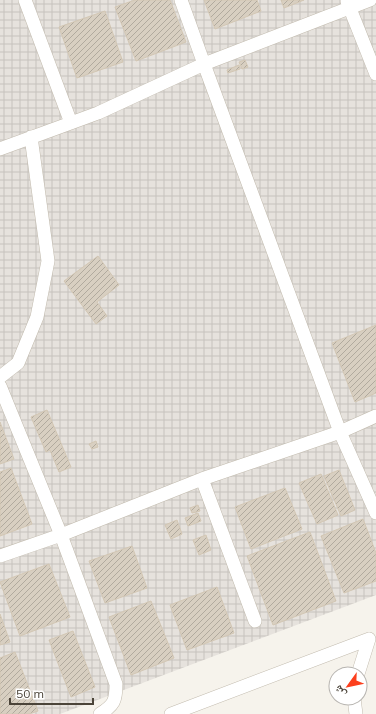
<svg xmlns="http://www.w3.org/2000/svg" width="376" height="714" viewBox="0 0 376 714" font-family="Mulish,'Noto Naskh Arabic',sans-serif">
<style>
.industrial{fill:url(#industrial-grid)}
.building{fill:url(#building-hatch);stroke:#d3c7b4}
.lines{fill:none;stroke-linecap:round;stroke-linejoin:round}
.minor-casing{stroke:#c2bbae;stroke-width:14}
.minor{stroke:#fff;stroke-width:13}
</style>
<defs>
<pattern id="industrial-grid" width="8" height="8" patternUnits="userSpaceOnUse"><rect width="8" height="8" fill="#e6e2dd"/><path d="M0 4h8M4 0v8" fill="none" stroke="#c7c3be"/></pattern>
<pattern id="building-hatch" width="6" height="6" patternUnits="userSpaceOnUse"><rect width="6" height="6" fill="#d8cfc1"/><path d="M-1 1l2-2M0 6l6-6M5 7l2-2" fill="none" stroke="#b1aa9e"/></pattern>
</defs>
<rect width="100%" height="100%" fill="#f6f3ec"/>
<!-- industrial -->
<path class="industrial" d="M0 0H376V595L60 714H0Z"/>
<!-- building -->
<path class="building" d="M135 0H170L186 42 136 61 115 7Z
M204 0H257L261 11 215 29Z
M281 0H304L284 8Z
M105 11 123 62 77 78 59 27Z
M245 60 248 67 242 69 239 62Z
M239 65 240 69 228 73 227 70Z
M98 256 119 285 97 302 107 316 96 324 64 281Z
M376 325V393L355 402 332 343Z
M47 410 71 467 59 472 50 450 46 452 31 417Z
M0 422 14 459 0 464Z
M96 441 98 447 92 449 89 444Z
M11 468 32 524 0 536V472Z
M339 470 355 510 341 516 324 476Z
M321 474 338 515 317 524 299 483Z
M285 488 302 529 251 549 235 507Z
M198 505 200 511 192 513 190 508Z
M198 513 201 521 188 526 185 518Z
M363 519 376 553V581L344 593 321 536Z
M177 520 182 534 171 539 165 525Z
M310 532 336 601 273 625 247 556Z
M206 535 211 550 199 555 193 540Z
M132 546 147 588 105 603 89 561Z
M49 564 70 617 20 636 0 582Z
M217 587 234 633 187 650 170 605Z
M151 601 174 658 131 675 109 617Z
M0 614 10 642 0 645Z
M73 631 95 687 71 697 49 640Z
M15 652 38 711 29 714H0V658Z"/>
<g class="lines">
<!-- minor casing -->
<g class="minor-casing">
<path id="minor" d="M25 0 71 123
M181 0 204 64 370 0
M347 1 376 74
M0 149 98 113 204 64 340 432 376 416
M0 377 18 363 37 317 48 261 31 137
M0 386 61 535 116 684C116 701 114 705 100 714
M202 479 255 621
M0 556 61 535 202 479 340 432 376 513
M358 674 369 639
M354 698 356 714
M171 714 369 639"/>
</g>
<!-- minor -->
<use href="#minor" class="minor"/>
</g>
<!-- north arrow -->
<g transform="translate(348 686) rotate(237)"><circle r="19" fill="#ffffff" stroke="#b7b4b0"/>
<path d="M0-3L7 15L0 10L-7 15Z" fill="#fc3f1d"/>
<text y="-6" font-size="11" font-weight="bold" text-anchor="middle" fill="#4b4439">ش</text>
</g>
<!-- scale -->
<path d="M10 698v6h83v-6" fill="none" stroke="#4b4439" stroke-width="2"/>
<text x="16" y="698" font-size="12" fill="#4b4439" stroke="#ffffff" stroke-width="3" paint-order="stroke">50 m</text>
</svg>
